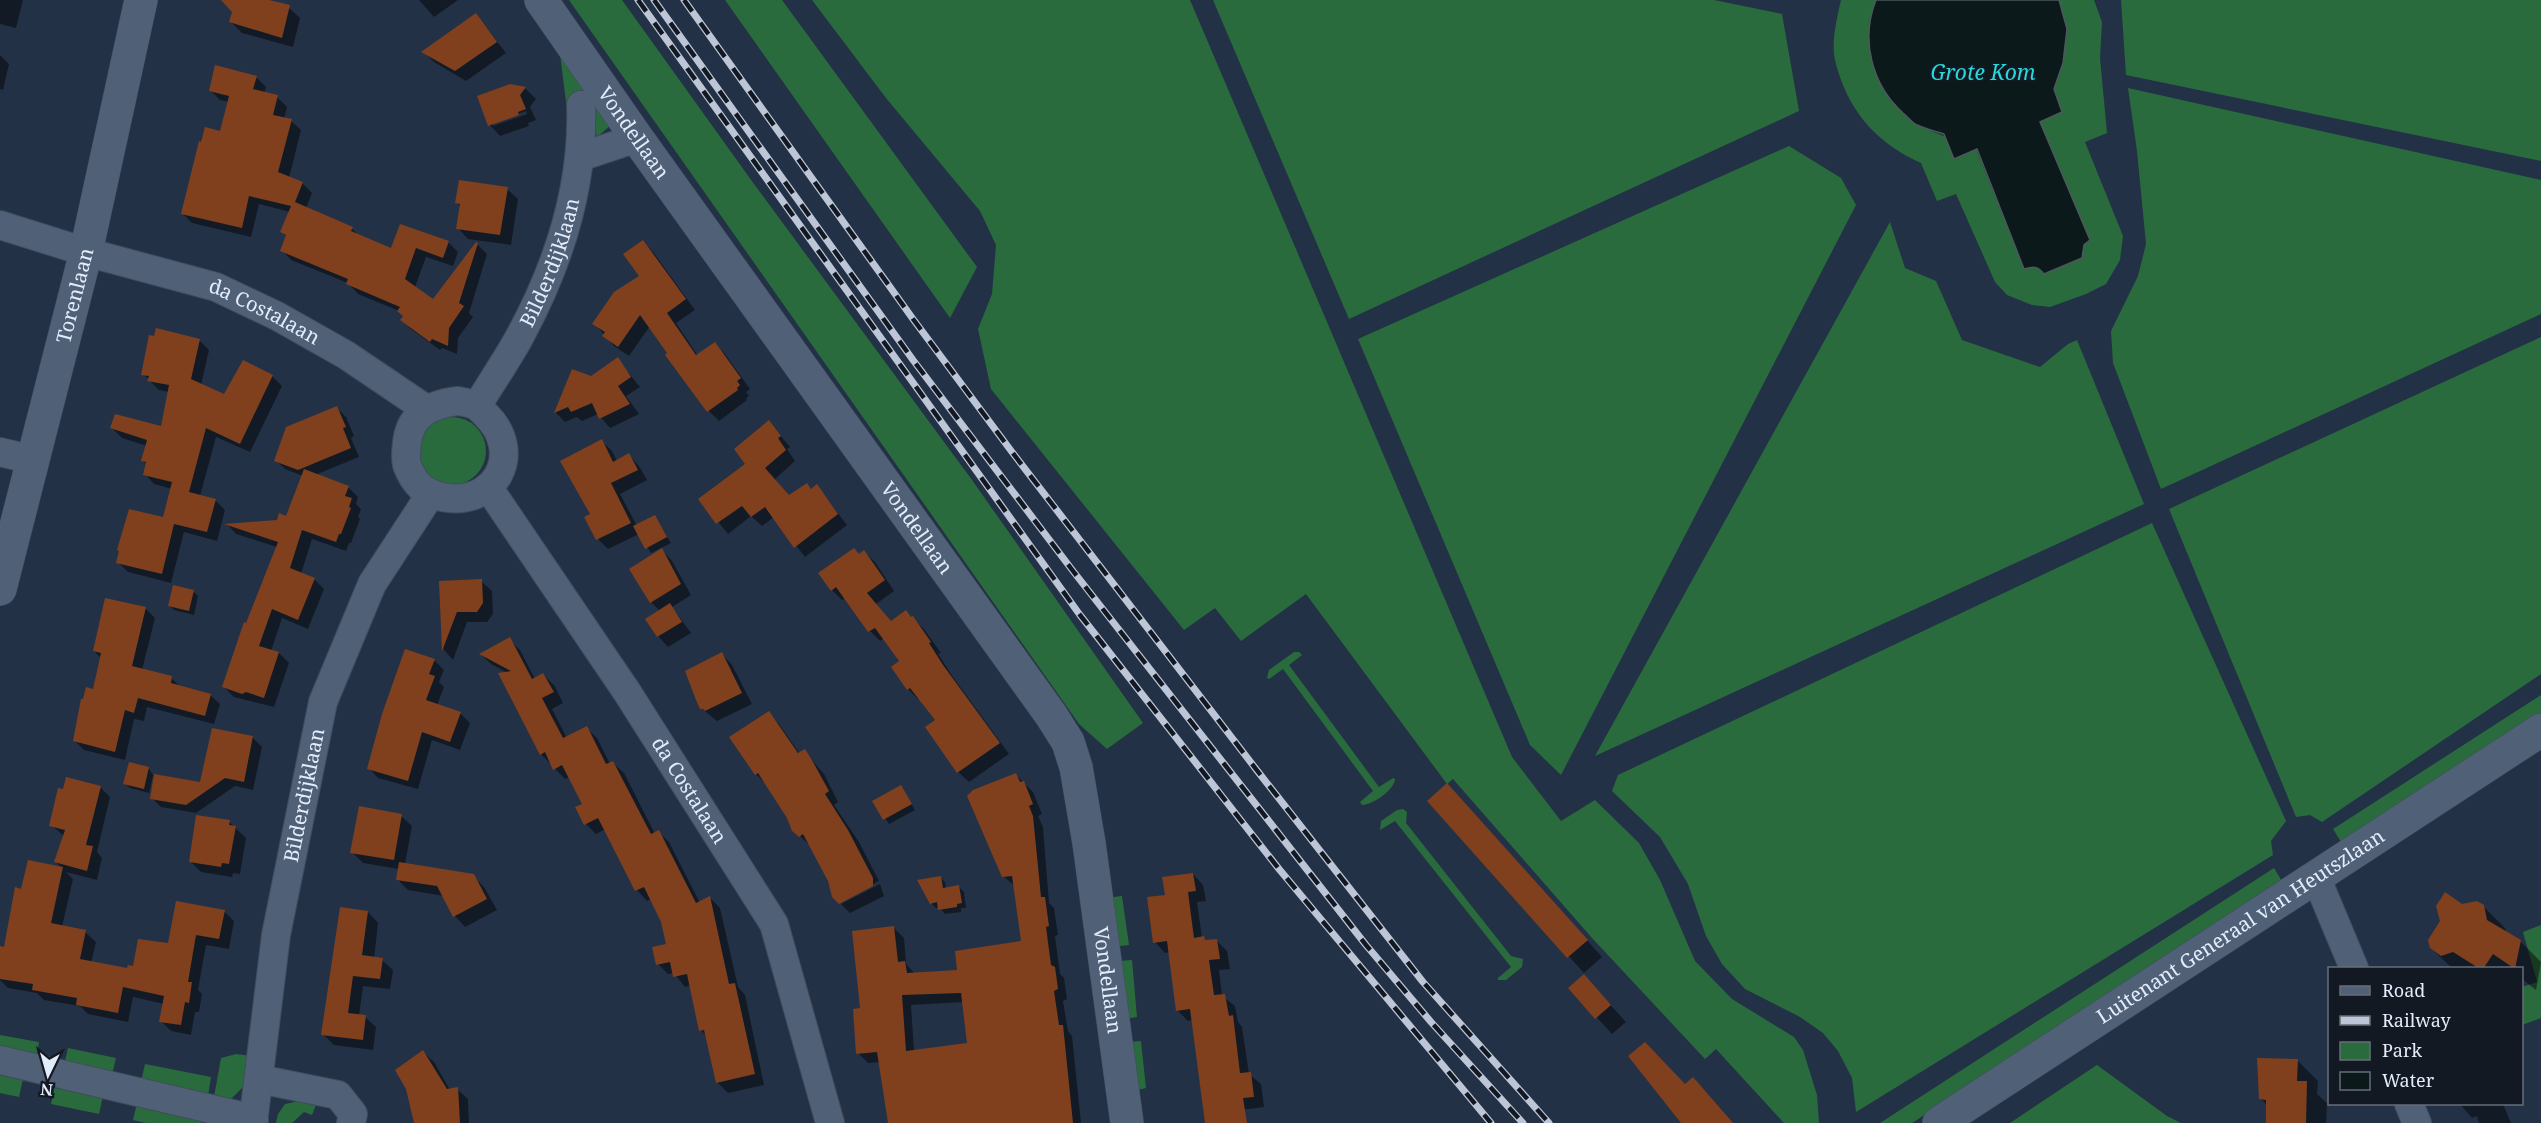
<svg xmlns="http://www.w3.org/2000/svg" width="2541" height="1123" viewBox="0 0 2541 1123" font-family="'Noto Serif',serif">
<style>
.green{fill:#2a6b3d}
.water{fill:#0b191a;stroke:#4c585d;stroke-width:1.5}
.shadow{fill:#0007;fill-rule:evenodd}
.building{fill:#80401d;fill-rule:evenodd}
.lines{fill:none;stroke-linecap:round;stroke-linejoin:round}
.minor-casing{stroke:#404c5d;stroke-width:30}
.tertiary-casing{stroke:#404c5d;stroke-width:34}
.secondary-casing{stroke:#404c5d;stroke-width:34}
.minor{stroke:#506077;stroke-width:28}
.tertiary{stroke:#506077;stroke-width:33}
.secondary{stroke:#506077;stroke-width:33}
.rail-casing{stroke:#bcc6d6;stroke-width:7}
.rail{stroke:#131923;stroke-width:4.5;stroke-dasharray:14;stroke-linecap:butt}
.labels{text-anchor:middle;stroke-width:4.5;stroke-linejoin:round;paint-order:stroke}
.street-label{font-size:20px;fill:#e3ecfa;stroke:#131923}
.water-label{font-size:21px;font-style:italic;fill:#29d8db;stroke:#131923}
</style>
<rect width="100%" height="100%" fill="#233147"/>
<!-- green -->
<path class="green" d="M569 0H622L754 184 972 480 1143 723 1107 749 1079 724Z
M725 0H782L977 267 950 318Z
M812 0H1190L1512 757 1561 821 1595 800 1639 843 1660 880 1695 961 1732 999 1794 1037 1803 1050 1817 1095 1819 1123H1784L1716 1049 1705 1059 1592 938 1453 779 1447 784 1306 594 1241 641 1215 608 1184 630 991 389 978 329 992 294 996 245 980 211 886 98Z
M1213 0H1714L1782 14 1799 111 1349 319Z
M1841 0H1876L1869 22 1916 125 1976 149 2024 269 2033 266 2040 269 2081 251 2084 245 2090 240 2040 122 2062 112 2054 89 2063 63 2067 29 2059 0H2094L2102 22 2100 58 2107 133 2085 142 2123 236 2120 260 2106 284 2086 294 2050 307 2032 305 2007 295 1995 282 1956 194 1937 201 1921 163C1876 143 1847 110 1835 60 1831 42 1837 18 1841 0Z
M2121 0H2541V161L2126 75Z
M559 46 611 125 597 137 588 100 568 118Z
M2128 88 2541 180V314L2161 489 2113 363 2111 331 2138 276 2146 244 2137 151Z
M1789 146 1841 178 1856 205 1561 775 1530 745 1358 339Z
M1890 222 1905 268 1936 281 1962 340 2040 367 2068 344 2077 340 2144 504 1595 756Z
M2541 337V674L2322 822 2310 815 2296 817 2169 509Z
M418 451a34 34 0 1 1 68 0a34 34 0 1 1-68 0Z
M2152 523 2286 821 2271 841 2273 855 1856 1112 1852 1078 1838 1051 1823 1033 1800 1017 1745 989 1722 964 1706 936 1688 884 1660 837 1612 791 1618 775Z
M1294 652H1299L1302 655 1289 665 1379 787 1393 778 1395 779C1395 789 1373 805 1362 805L1360 802 1373 791 1283 669 1269 679 1267 678 1269 670Z
M2541 695V715L2343 845 2333 829Z
M1403 809 1407 812 1406 823 1511 956 1523 959 1522 967 1506 980H1498V978L1511 967 1395 821 1380 830 1381 821 1397 810Z
M2274 868 2283 883 1912 1123H1880Z
M1122 896 1129 945 1112 947 1107 898Z
M2541 925V1018L2522 1025V987L2537 982 2523 932Z
M1132 960 1137 1017 1125 1019 1118 961Z
M0 1035 39 1042 36 1060 0 1051Z
M1141 1041 1146 1088 1134 1091 1128 1042Z
M68 1048 116 1058 112 1075 64 1066Z
M236 1054 251 1056 246 1084 230 1100 214 1097 221 1058Z
M145 1064 211 1077 208 1096 141 1082Z
M2097 1065 2167 1116 2181 1123H2010Z
M0 1074 23 1079 19 1097 0 1093Z
M55 1086 103 1096 99 1114 51 1104Z
M299 1101 316 1105 312 1115 304 1112 292 1123H276L278 1114 285 1104Z
M137 1103 203 1115 202 1123H146L133 1120Z"/>
<!-- water -->
<path class="water" d="M1876 0H2059L2067 29 2063 63 2054 89 2062 112 2040 122 2090 240 2084 245 2082 258 2044 274C2038 266 2034 266 2024 269L1977 149 1954 159 1944 134C1935 131 1925 129 1917 125 1912 123 1908 117 1903 113 1872 85 1860 40 1876 0Z"/>
<!-- shadow -->
<path class="shadow" d="M0 0H23L16 28 0 24Z
M223 0H258L289 8 300 18 293 47 242 33 231 22 234 11Z
M419 0H458L434 17Z
M476 15 506 53 466 81 434 62 424 52Z
M0 55 9 64 3 90 0 89Z
M256 77 266 87 264 93 277 97 287 107 284 119 291 121 301 130 289 178 302 183 312 193 306 208 352 229 360 237 392 250 448 242 458 252 453 266 426 257 415 287 434 301 477 244 487 254 469 313 473 317 458 338 457 354 442 348 440 350 411 329 402 320 404 317 399 311 358 294 348 283 291 260 282 250 287 237 282 232 290 212 259 204 251 237 192 223 182 213 222 133 229 102 220 100 210 90Z
M510 85 526 89 536 99 530 107 536 120 528 123 529 126 500 136 490 125ZM526 111 527 114 493 126V123Z
M507 189 518 199 511 245 468 239 458 228 461 207 457 202Z
M643 242 653 252 695 310 676 323 698 356 715 344 725 354 750 389 746 392 749 396 746 398 747 400 719 421 709 411 650 326 629 356 614 346 594 323 641 276Z
M199 340 209 350 201 385 225 396 272 376 282 386 250 452 216 437 200 496 215 500 225 510 217 541 184 532 171 583 128 572 118 562 164 519 172 489 154 484 145 474 147 465 143 461 147 446 122 438 112 428H162L169 392 159 390 143 374Z
M617 359 640 387 626 396 639 414 610 428 598 414 582 421 577 417 565 422 556 413 573 371 591 377Z
M337 408 346 417 354 436 351 438 359 457 315 475 348 487 358 497 356 504 361 509 358 517 360 519 351 543H349L346 551 312 539 301 574 314 579 324 589 308 629 282 618 271 651 279 653 289 663 274 707 234 697 224 687 277 547 236 534 228 525 278 521 287 517 303 476 285 469 276 460Z
M769 422 790 447 787 449 795 461 775 479 790 497 807 485 812 490 817 486 847 525 805 557 774 517 762 526 751 516 728 534 700 499 747 465Z
M602 441 612 451 617 461 629 455 639 466 647 480 620 494 637 526 654 517 671 543 651 553 639 534 608 549 598 539 592 515Z
M662 550 672 561 691 595 672 607 691 633 668 647 658 636 660 611 651 602 631 569Z
M864 552 875 562 894 591 876 604 891 622 913 618 923 628 941 653 938 654 953 677 1009 754 969 782 958 772 937 721 920 698 918 699 908 689 901 662 884 638 880 641 870 631 846 598 842 600 832 590Z
M481 581 492 591 493 614 487 622H467L453 660 444 650 440 583Z
M193 591 198 596 194 615 174 610 169 605Z
M146 609 155 618 142 670 171 678 181 687 210 695 220 704 214 724 147 707 144 721 134 719 125 760 84 750 74 740 94 691 101 658 94 651Z
M509 639 520 650 535 679 543 675 554 685 563 703 552 709 567 738 586 728 597 738 610 764 613 763 624 773 655 834 658 832 669 842 700 903 710 898 720 908 738 987 745 995 764 1085 728 1093 717 1082 707 1037 701 1030 691 985 685 987 674 973 668 974 658 964 668 945 663 922 651 899 647 901 637 890 606 829 596 834 586 824 584 804 570 777 565 779 541 754 508 673 491 664 481 654Z
M722 654 732 665 752 704 717 721 701 708Z
M434 660 444 670 439 682 444 687 437 705 460 713 470 723 460 750 432 740 418 789 378 778 369 768Z
M769 713 779 724 800 754 804 751 824 774 838 802 834 805 859 842 879 881 839 902 812 847 793 830 789 817 767 785 756 774Z
M252 737 262 747 253 790 235 786 196 813 161 807 152 798 155 777 153 776 149 793 130 788 125 784 130 764 149 769 153 775 201 784Z
M1016 775 1033 792 1042 814 1038 816 1043 827 1049 903 1054 908 1058 935 1055 936 1060 974 1064 978 1067 999 1063 1001 1068 1031 1072 1036 1081 1123H889L880 1062 868 1063 858 1053 862 1010 894 928 904 938 906 964 915 974 959 972 1023 942 1015 886 1003 876ZM963 1002 969 1044 914 1051 911 1005Z
M100 787 110 797 97 852 102 858 97 880 66 872 73 879 62 927 85 932 96 942 91 963 128 970 224 911 234 921 229 949 206 945 198 990 202 994 199 1012H195L191 1035 171 1031 161 1021 164 1004 133 997 128 1022 88 1014 80 1006 44 1000 37 993 8 988 0 980V967L22 890 62 868 56 862 64 836 51 825Z
M901 787 915 810 889 824 874 802Z
M1429 801H1463L1602 957 1584 973Z
M401 816 412 826 405 864 473 876 484 887 497 910 465 927 455 916 444 896 408 890 397 879 399 869 363 863 352 852Z
M229 822 246 838 240 874 233 873 232 877 201 872 190 861Z
M1193 874 1203 885 1206 901 1197 902 1202 938 1208 942 1217 941 1227 951 1230 969 1219 970 1222 996 1235 1006 1238 1022 1242 1027 1249 1074 1261 1084 1264 1107 1234 1111 1247 1123H1207L1193 1020 1188 1021 1178 1011 1170 952 1165 953 1155 942 1166 896Z
M940 877 945 882 946 889 959 887 964 892 966 908H961V912L945 914 939 907 936 908 931 903Z
M880 884 884 896 850 913 841 904Z
M2462 905 2483 906 2505 928 2506 933 2520 941 2541 962 2536 990 2522 979V968H2452L2431 948Z
M368 912 378 923 374 959 382 960 393 970 390 989 363 986 359 1016 365 1017 376 1027 373 1050 334 1045 323 1034Z
M1584 976 1626 1022 1612 1034 1570 988Z
M423 1052 434 1062 450 1090 457 1089 468 1099 469 1123H414Z
M2297 1060 2318 1081 2317 1094 2327 1103 2326 1123H2266V1104L2261 1099Z
M2460 1104H2503L2511 1123H2479L2477 1116 2472 1118Z"/>
<!-- building -->
<path class="building" d="M221 0H269L290 5 282 38 229 22 232 12Z
M476 13 497 42 455 71 421 52Z
M215 65 257 76 253 89 278 95 273 115 292 119 278 172 303 182 295 202 353 227 351 231 391 248 400 224 449 241 443 258 416 248 405 279 433 299 476 242 478 243 459 303 464 306 449 328 448 346 432 339 430 342 400 320 403 316 397 311 400 307 346 284 348 279 280 251 286 235 280 232 291 206 249 196 242 228 181 214 199 141 201 142 205 127 220 131 229 96 209 91Z
M510 84 526 87 520 95 526 109 518 112 519 115 488 126 477 96Z
M459 180 508 187 500 235 456 229 460 204 455 203Z
M643 240 686 299 667 313 696 355 715 342 741 378 737 381 740 385 737 388 738 390 707 412 665 355 667 353 640 315 618 347 602 336 605 332 592 324 614 292 639 276 623 254Z
M156 328 200 339 191 379 224 394 243 360 273 375 240 444 206 428 189 492 216 499 207 532 174 524 162 574 116 563 119 551 117 550 129 509 163 517 172 482 143 475 146 462 141 461 147 440 110 428 115 414 161 426 169 385 147 381 149 376 141 375 149 335 154 336Z
M618 357 631 377 618 386 630 404 599 419 592 403 571 412 568 407 554 413 572 369 591 376Z
M337 406 346 427 343 428 351 448 298 470 274 461 286 427Z
M769 420 781 436 778 438 786 450 765 468 789 495 807 483 811 489 817 484 838 514 794 548 765 507 751 517 742 506 716 524 698 499 745 464 734 449Z
M602 439 613 462 629 453 638 470 611 483 631 523 596 540 584 517 590 514 560 461Z
M304 469 349 486 345 496 352 498 349 507 351 508 341 534H339L336 542 302 530 290 568 315 578 298 620 272 609 259 646 279 652 264 698 246 692 242 694 222 687 244 622 246 623 278 542 224 524 277 520 279 513 286 516Z
M655 515 667 537 645 549 633 526Z
M662 548 681 584 650 603 629 569Z
M854 548 859 554 864 550 885 580 867 593 891 621 906 610 911 617 913 616 931 642 929 643 943 665 1000 743 957 773 925 727 935 720 910 688 907 690 891 667 899 661 875 628 868 632 836 587 831 591 818 573Z
M482 579 483 603 477 612H457L442 651 439 581Z
M173 585 194 590 189 611 168 606Z
M105 598 146 607 132 666 172 676 171 683 211 694 205 716 138 698 134 713 125 710 115 752 73 741 81 699H83L86 687 93 689 101 653 93 651Z
M670 603 682 622 657 637 645 619Z
M510 637 532 679 543 673 554 692 542 698 563 738 587 726 606 764 613 761 651 834 659 830 696 903 710 896 729 984 735 983 755 1074 716 1083 704 1030 699 1031 687 974 673 977 670 962 656 965 652 947 666 944 661 922 644 887 635 891 598 818 584 825 575 807 582 804 562 765 553 770 545 752 540 755 498 673 511 671 479 654Z
M405 649 435 659 429 674 435 676 426 700 461 712 450 742 422 732 408 781 367 769 382 714Z
M722 652 742 693 705 711 703 709H700L696 700 685 671Z
M769 711 798 753 805 749 813 762 829 791 825 794 848 830 873 878V886L839 904 832 897 828 881 803 834 799 837 792 831 787 818 758 773 755 775 729 737Z
M212 728 253 736 244 782 225 778 186 805 150 799 154 774 200 782Z
M129 762 149 767 144 789 123 784Z
M1016 773 1020 782 1024 781 1033 804 1029 806 1033 816 1041 897H1045L1049 926 1046 927 1051 965 1055 967 1058 989 1054 991 1059 1025H1063L1073 1123H888L877 1052 856 1054 853 1009 860 1008 852 931 894 926 898 962 905 961 907 973 957 970 955 951 1021 941 1012 876 1002 877 967 796 973 790ZM961 993 967 1043 906 1051 902 995Z
M66 777 101 786 86 845 93 846 87 871 54 862 65 830 49 826 58 788 63 789Z
M1447 783 1588 940 1567 958 1427 801Z
M901 785 912 804 883 820 872 801Z
M359 806 402 814 394 860 350 853Z
M196 815 230 820 229 825 236 826 229 864 222 863 221 867 189 862Z
M28 860 63 867 51 923 86 930 80 959 127 968 128 965 133 966 138 939 168 943 176 901 225 910 219 939 196 935 188 982H192L189 1003 185 1002 181 1025 159 1022 164 996 123 987 118 1013 76 1005 77 998 32 990 33 984 0 979V946L4 947 15 887 21 889Z
M399 862 474 874 487 899 453 917 437 886 396 880Z
M1193 873 1196 891 1188 892 1194 938 1204 936 1205 940 1217 939 1220 959 1209 960 1214 995 1225 994 1229 1016 1233 1015 1240 1073 1251 1072 1254 1097 1243 1098 1247 1123H1205L1190 1009 1176 1011 1167 941 1153 943 1147 897 1165 895 1162 877Z
M941 876 943 888 959 885 962 903 957 904V907L938 910 937 902 930 904 917 880Z
M2445 892 2462 904 2477 901 2484 905 2487 920 2521 940 2515 969 2493 954 2483 969H2480L2453 952 2441 956 2430 948 2428 940 2440 921 2436 906Z
M340 907 368 911 362 955 383 958 380 979 353 976 348 1013 366 1015 363 1040 321 1035Z
M1584 974 1611 1005 1595 1019 1568 988Z
M1645 1042 1685 1084 1693 1077 1733 1123H1681L1628 1056Z
M423 1050 447 1089 458 1087 460 1123H414L406 1089 395 1070Z
M2257 1058 2298 1059 2297 1081H2307L2306 1123H2266V1100L2259 1099Z"/>
<g class="lines">
<!-- minor casing -->
<g class="minor-casing">
<g id="minor">
<path d="M580 157 637 138"/>
<path id="s1" d="M0 225 86 252 216 287 277 316 346 355 426 409"/>
<path d="M458 401C464 402 471 403 476 406 480 408 483 412 486 415 525 453 495 508 442 497 423 493 414 483 407 465 405 458 406 451 407 443 410 414 432 404 458 401Z"/>
<path id="s2" d="M477 406C491 383 507 360 520 336 559 264 584 187 581 105"/>
<path d="M0 452 34 460"/>
<path id="s3" d="M488 487 627 692 774 924 830 1123"/>
<path d="M2316 877 2354 968"/>
<path d="M0 1060 254 1119"/>
<path d="M259 1079 338 1095 353 1114 351 1123"/>
<path d="M2409 1104 2417 1123"/>
<path id="s4" d="M253 1123 276 935 323 702 372 584 430 495"/>
</g>
</g>
<!-- tertiary casing -->
<g class="tertiary-casing">
<g id="tertiary">
<path id="s5" d="M541 0 637 138 1051 715 1068 742 1076 767 1089 843 1127 1123"/>
</g>
</g>
<!-- secondary casing -->
<g class="secondary-casing">
<g id="secondary">
<path id="s6" d="M0 589 86 252 141 0"/>
<path id="s7" d="M1939 1123 2541 730"/>
</g>
</g>
<!-- minor -->
<use href="#minor" class="minor"/>
<!-- tertiary -->
<use href="#tertiary" class="tertiary"/>
<!-- secondary -->
<use href="#secondary" class="secondary"/>
<!-- rail casing -->
<g class="rail-casing">
<path id="rail" d="M638 0 1080 615 1279 869 1491 1123
M654 0 913 360 1073 571 1366 945 1431 1022 1523 1123
M684 0 913 319 1012 452 1259 773 1423 982 1549 1123"/>
</g>
<!-- rail -->
<use href="#rail" class="rail"/>
</g>
<g class="labels">
<!-- street labels -->
<g class="street-label">
<text dy="7" stroke="none"><textPath href="#s5" startOffset="162">Vondellaan</textPath></text>
<text dy="7" stroke="none"><textPath href="#s2" startOffset="162">Bilderdijklaan</textPath></text>
<text dy="7" stroke="none"><textPath href="#s6" startOffset="303">Torenlaan</textPath></text>
<text dy="7" stroke="none"><textPath href="#s1" startOffset="279">da Costalaan</textPath></text>
<text dy="7" stroke="none"><textPath href="#s5" startOffset="648">Vondellaan</textPath></text>
<text dy="7" stroke="none"><textPath href="#s3" startOffset="364">da Costalaan</textPath></text>
<text dy="7" stroke="none"><textPath href="#s4" startOffset="332">Bilderdijklaan</textPath></text>
<text dy="7" stroke="none"><textPath href="#s7" startOffset="360">Luitenant Generaal van Heutszlaan</textPath></text>
<text dy="7" stroke="none"><textPath href="#s5" startOffset="1152">Vondellaan</textPath></text>
</g>
<!-- water labels -->
<g class="water-label">
<text x="1983" y="80">Grote Kom</text>
</g>
</g>
<!-- legend -->
<rect x="2328" y="967" width="195" height="138" fill="#131923" stroke="#666d79" stroke-width="1.5"/>
<rect x="2340" y="986" width="30" height="9" fill="#506077" stroke="#666d79" stroke-width="1.5"/>
<text x="2382" y="997" font-size="18" fill="#e3ecfa">Road</text>
<rect x="2340" y="1016" width="30" height="9" fill="#bcc6d6" stroke="#666d79" stroke-width="1.5"/>
<text x="2382" y="1027" font-size="18" fill="#e3ecfa">Railway</text>
<rect x="2340" y="1042" width="30" height="18" fill="#2a6b3d" stroke="#666d79" stroke-width="1.5"/>
<text x="2382" y="1057" font-size="18" fill="#e3ecfa">Park</text>
<rect x="2340" y="1072" width="30" height="18" fill="#0b191a" stroke="#666d79" stroke-width="1.5"/>
<text x="2382" y="1087" font-size="18" fill="#e3ecfa">Water</text>
<!-- north arrow -->
<g transform="translate(48 1075) rotate(185)" stroke="#131923" stroke-width="4.5" paint-order="stroke">
<path d="M0-4.5L10 22L0 15L-10 22Z" fill="#e3ecfa"/>
<text y="-9" font-size="16" font-weight="bold" text-anchor="middle" fill="#e3ecfa">N</text>
</g>
</svg>
